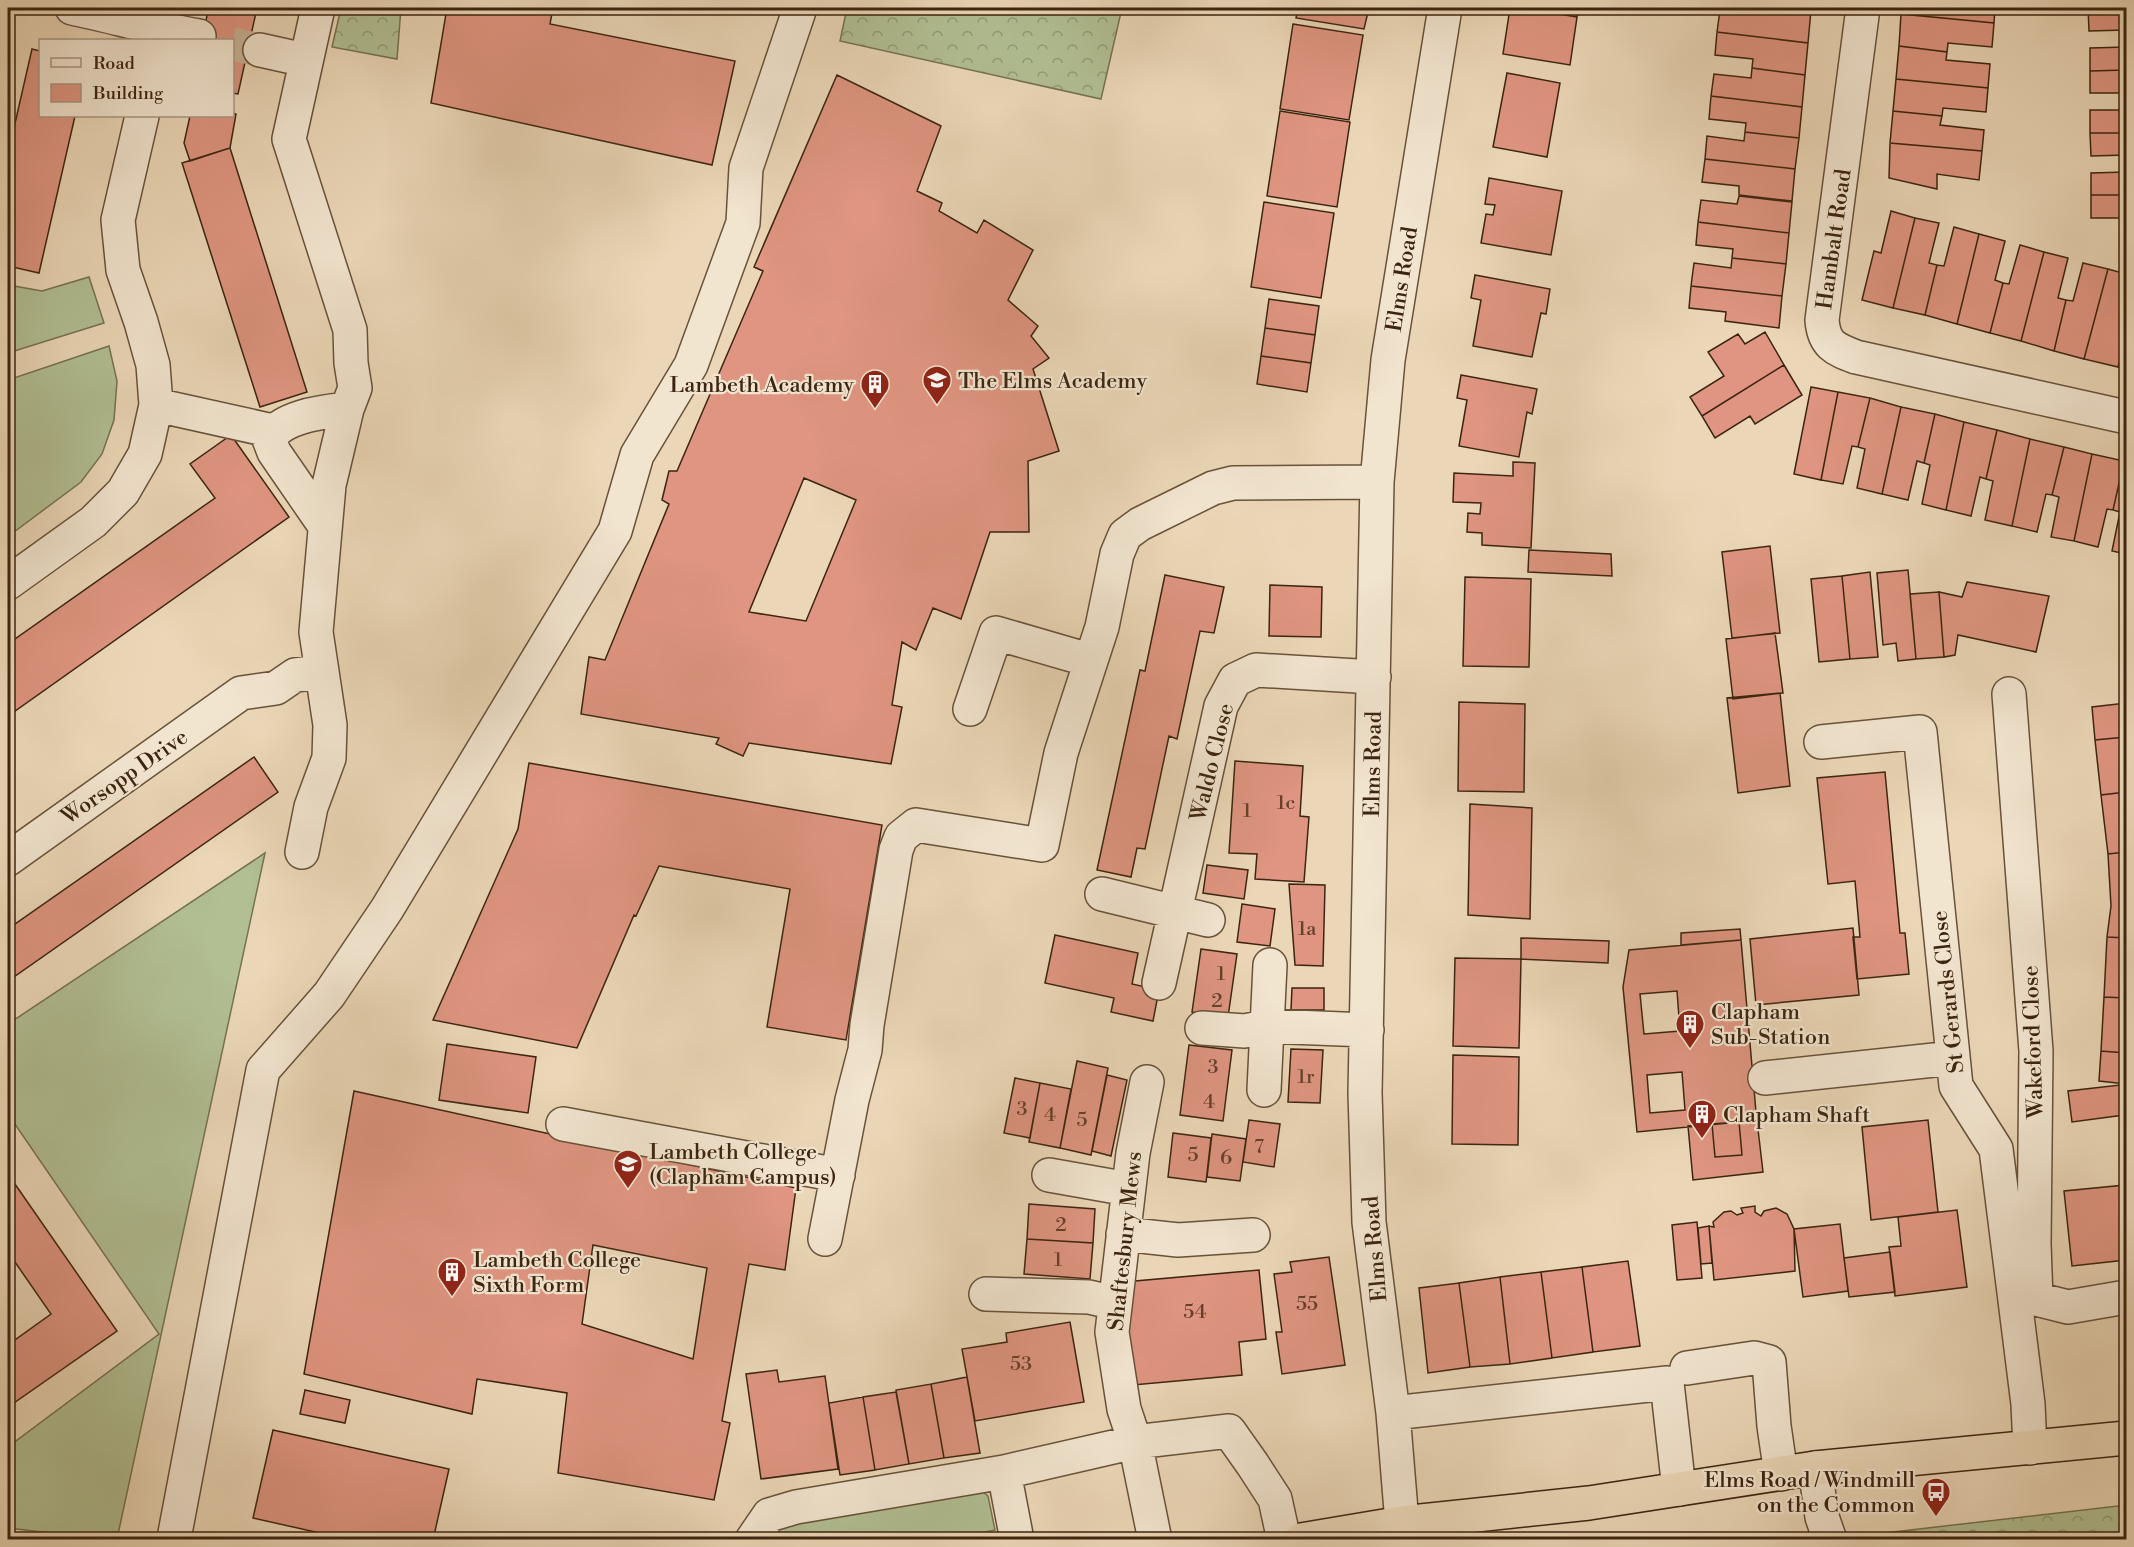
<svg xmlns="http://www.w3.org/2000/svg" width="2134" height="1547" viewBox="0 0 2134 1547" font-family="'Libre Bodoni',serif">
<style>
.grass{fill:#b1bf93;stroke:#767252;stroke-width:1.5}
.forest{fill:url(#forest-crowns);stroke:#767252;stroke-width:1.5}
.building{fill:#df9581;stroke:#3c2510;stroke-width:1.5;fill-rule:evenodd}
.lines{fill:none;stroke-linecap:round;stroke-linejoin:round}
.minor-tunnel{stroke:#c8b396;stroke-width:33;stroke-dasharray:33 16;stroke-linecap:butt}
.minor-casing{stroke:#68523a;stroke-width:36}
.highway-casing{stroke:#3c2510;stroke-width:36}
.minor{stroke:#f2e5d0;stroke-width:33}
.highway{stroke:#ebd7b7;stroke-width:33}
.labels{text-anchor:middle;stroke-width:4.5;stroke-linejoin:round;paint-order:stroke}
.number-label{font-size:20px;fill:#65412c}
.street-label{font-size:22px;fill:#3c2510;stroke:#f2e5d0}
.poi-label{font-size:22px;fill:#3c2510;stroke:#f2e5d0;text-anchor:start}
</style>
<defs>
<pattern id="forest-crowns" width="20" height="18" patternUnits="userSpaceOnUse" patternTransform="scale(1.5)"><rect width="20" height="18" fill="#b1bf93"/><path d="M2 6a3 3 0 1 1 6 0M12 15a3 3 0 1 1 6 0" fill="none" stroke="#919b77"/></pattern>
</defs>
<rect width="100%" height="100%" fill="#ebd7b7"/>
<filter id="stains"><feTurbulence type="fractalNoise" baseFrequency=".00333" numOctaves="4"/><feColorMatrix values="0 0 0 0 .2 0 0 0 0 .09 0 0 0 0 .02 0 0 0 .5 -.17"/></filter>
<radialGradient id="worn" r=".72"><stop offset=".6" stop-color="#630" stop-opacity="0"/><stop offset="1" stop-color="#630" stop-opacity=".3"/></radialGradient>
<!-- grass -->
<path class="grass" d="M89 277 104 323 8 353V285L42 291Z
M109 346 117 381 114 420 102 454 81 482 10 535 8 532V380Z
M265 853 117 1539H102L8 1528V1447L159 1334 8 1114V1024Z
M975 1485 988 1496 995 1530 948 1540H775L777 1522Z"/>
<!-- forest -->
<path class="forest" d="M341 8H401L397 59 332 47Z
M847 8H1122L1101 99 840 41Z
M2126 1505V1539L1874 1540 1867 1535Z"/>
<!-- building -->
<path class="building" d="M209 8H257L238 94 232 93V40H201Z
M447 8H553L550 24 735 61 712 165 431 103Z
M1298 8H1369L1364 29 1296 18Z
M1510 8H1522L1577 17 1570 65 1503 54Z
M1522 8H1578L1577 17Z
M1758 8H1789L1811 10 1808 43 1717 32 1720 10 1757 14Z
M1902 8H1995L1994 23 1901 14Z
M2088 8H2126V30L2089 31Z
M1901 14 1994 23 1992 47 1948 43 1947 52 1899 46Z
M1293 24 1363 35 1349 120 1280 109Z
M1717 32 1808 43 1805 75 1752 68 1753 59 1715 55Z
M1899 46 1947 52 1946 60 1990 64 1988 88 1896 79Z
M2126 47V70L2090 71V48Z
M32 49 40 51V116H75L39 273 8 266V154Z
M1752 68 1805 75 1802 107 1711 96 1714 74 1751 78Z
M2126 70V93H2090V71Z
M1507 73 1560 83 1547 157 1493 147Z
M837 75 941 126 917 191 942 203 939 211 977 233 984 220 1033 250 1008 300 1038 326 1031 336 1049 358 1033 369 1059 451 1028 461 1029 532H990L961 619 933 608 916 650 902 642 892 705 902 707 891 764 749 743 743 756 716 744 719 738 581 714 589 657 605 660 669 504 662 500 669 471H677L763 271 754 267ZM804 478 856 500 806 621 749 612Z
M1896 79 1988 88 1986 112 1943 108 1942 116 1893 111Z
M1711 96 1802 107 1799 138 1745 132 1746 123 1709 119Z
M2090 110H2126V133H2090Z
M1280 111 1350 122 1337 207 1267 196Z
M1893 111 1942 116 1940 125 1984 130 1982 151 1890 143Z
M232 113 236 114 230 148 190 161 184 143 190 116H232Z
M1745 132 1799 138 1795 169 1705 159 1707 136 1744 141Z
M2090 133H2126V155L2091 156Z
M1890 143 1982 151 1979 180 1937 174V189L1889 178Z
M230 148 307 392 260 407 182 163Z
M1705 159 1795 169 1792 201 1739 195V186L1702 182Z
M2126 172V195H2091V173Z
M1489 178 1562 191 1551 255 1481 243 1486 214 1493 215 1495 205 1485 204Z
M2091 195H2126V218H2091Z
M1739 196 1792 202 1789 233 1698 222 1701 200 1737 204Z
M1264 202 1334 213 1321 298 1251 287Z
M1891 211 1915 218 1893 308 1862 300 1874 251 1881 253Z
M1915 218 1939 223 1929 263 1937 265 1925 315 1893 308Z
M1698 222 1789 233 1786 264 1732 258 1733 249 1696 245Z
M1954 227 1979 234 1957 324 1925 315 1937 265 1944 266Z
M1979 234 2005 241 1995 280 2003 283 1990 333 1957 324Z
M2020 245 2044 252 2021 341 1990 333 2003 283 2009 284Z
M2044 252 2068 258 2058 298 2066 300 2054 351 2021 341Z
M1732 258 1786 264 1782 296 1691 286 1694 263 1731 268Z
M2083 263 2108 269 2084 359 2054 351 2066 300 2073 301Z
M2108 269 2126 274V299L2123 315H2126V335L2118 367 2084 359Z
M1475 275 1550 289 1546 314 1541 313 1532 357 1473 346 1481 300 1471 298Z
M1691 286 1782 296 1779 328 1725 321 1726 312 1689 308Z
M1269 299 1319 306 1315 335 1265 328Z
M1265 328 1315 335 1311 363 1261 356Z
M1765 332 1784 365 1702 416 1690 397 1724 376 1708 352 1738 334 1745 344Z
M2126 335V369L2118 367Z
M1261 356 1311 363 1307 392 1257 384Z
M1784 365 1802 395 1755 424 1750 416 1715 438 1702 416Z
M1461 375 1537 389 1532 414 1527 412 1519 457 1459 446 1467 400 1457 398Z
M1811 387 1838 392 1821 480 1794 474Z
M1838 392 1870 398 1858 447 1852 446 1843 484 1821 480Z
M1870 398 1901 407 1882 494 1857 488 1865 449 1858 447Z
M1901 407 1935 414 1924 463 1917 461 1908 500 1882 494Z
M1935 414 1964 422 1946 510 1922 504 1930 465 1924 463Z
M1964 422 1997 430 1986 479 1980 477 1971 516 1946 510Z
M1997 430 2030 439 2012 526 1985 520 1993 481 1986 479Z
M231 435 289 517 8 716V644L215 498 190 464Z
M2030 439 2064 447 2052 495 2046 494 2037 532 2012 526Z
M2064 447 2092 454 2074 541 2051 537 2059 497 2052 495Z
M2092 454 2124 461 2113 510 2107 509 2098 547 2074 541Z
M2124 461 2126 462V554L2112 551 2120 512 2113 510Z
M1513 462 1535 463 1531 548 1482 545V533L1467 532 1468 513 1480 514 1481 503 1453 502 1454 473 1513 476Z
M1770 546 1780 633 1732 638 1722 552Z
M1529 550 1611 554 1612 576 1528 572Z
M1908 570 1916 659 1898 661 1896 643 1883 645 1877 573Z
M1870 572 1878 657 1850 659 1842 576Z
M1165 575 1224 587 1214 633 1200 631 1177 739 1169 736 1145 849 1137 848 1131 877 1097 870 1140 670 1145 671Z
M1842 576 1850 659 1819 662 1811 579Z
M1465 577 1531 579 1529 667 1463 666Z
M1967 582 2049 596 2036 652 1958 635 1955 655 1944 657 1939 592 1962 597Z
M1270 585 1322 587 1321 637 1269 636Z
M1939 592 1944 657 1916 659 1910 594Z
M1775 633 1783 693 1733 699 1726 639Z
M1780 693 1790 786 1738 793 1727 698Z
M1459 702 1525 704 1524 792 1458 791Z
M2126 703V737L2095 740 2092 707Z
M2126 737V792L2101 795 2095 740Z
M254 757 278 792 8 981V929Z
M1235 761 1303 766 1300 816 1309 817 1304 882 1255 879 1257 854 1229 853Z
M529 763 882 825 846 1040 767 1027 790 889 659 866 636 916 634 915 577 1048 433 1020 518 829Z
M1885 772 1900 933H1905L1909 974 1857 979 1853 937H1860L1855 881 1828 884 1817 778Z
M2126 792V852L2108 854 2101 795Z
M1470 804 1532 808 1530 919 1468 915Z
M2126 852V938L2107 937 2111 906 2108 854Z
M1207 865 1248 870 1244 899 1203 893Z
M1289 884 1325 885 1323 966 1295 965Z
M1242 904 1275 909 1270 946 1237 942Z
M1853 928 1859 995 1756 1005 1750 939Z
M1740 929 1741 940 1681 945V933Z
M1055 935 1138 953 1132 984 1159 990 1153 1021 1111 1012 1114 998 1045 983Z
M2107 937 2126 938V998L2104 997Z
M1521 938 1609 941 1608 963 1521 959Z
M1741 940 1756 1112 1739 1122 1637 1132 1623 987 1629 950Z
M1201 949 1237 954 1228 1017 1192 1012Z
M1455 958 1521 959 1519 1048 1453 1046Z
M1292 988H1324V1010H1291Z
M1677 991 1680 1031 1644 1034 1640 994Z
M2104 997 2126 998V1053L2101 1051Z
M447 1044 536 1057 528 1113 439 1100Z
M1189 1045 1232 1050 1223 1121 1180 1115Z
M1291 1049 1323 1050 1320 1103 1288 1102Z
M2101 1051 2126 1053V1084L2099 1081Z
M1453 1055 1519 1057 1518 1145 1452 1144Z
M1077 1061 1108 1068 1091 1155 1060 1148Z
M1682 1072 1685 1110 1650 1113 1647 1075Z
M1107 1075 1127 1080 1111 1156 1092 1151Z
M1015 1078 1040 1083 1030 1138 1004 1133Z
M1040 1083 1071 1089 1060 1148 1029 1142Z
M2120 1085 2124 1115 2072 1122 2068 1091Z
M354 1091 796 1188 785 1270 749 1264 722 1421 730 1423 714 1500 558 1473 567 1393 477 1379 472 1414 304 1374ZM593 1245 707 1268 693 1359 582 1324Z
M1756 1112 1763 1172 1693 1180 1688 1126 1712 1124 1715 1157 1742 1155 1739 1122Z
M1249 1120 1280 1124 1274 1167 1243 1162Z
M1928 1120 1938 1212 1871 1220 1862 1127Z
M1739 1122 1742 1155 1715 1157 1712 1124Z
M1173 1133 1211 1138 1206 1182 1168 1177Z
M1212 1134 1246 1139 1240 1181 1207 1177Z
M2123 1170H2126V1260L2072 1266 2064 1191 2125 1185Z
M8 1174 117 1331 8 1407V1345L51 1314 8 1252Z
M1029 1204 1095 1209 1093 1243 1027 1239Z
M1755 1206V1212L1761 1216 1764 1211 1776 1208 1787 1214 1794 1229 1795 1271 1714 1280 1709 1226 1714 1227 1713 1222 1724 1212 1731 1211 1737 1215 1743 1213 1741 1208Z
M1957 1210 1967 1287 1895 1296 1889 1247 1901 1246 1898 1217Z
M1697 1222 1702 1278 1677 1280 1672 1225Z
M1840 1224 1848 1291 1803 1297 1794 1229Z
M1709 1226 1712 1263 1701 1264 1698 1228Z
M1027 1239 1093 1243 1090 1279 1024 1274Z
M1890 1252 1895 1292 1849 1297 1844 1258Z
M1329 1257 1345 1365 1282 1374 1276 1332H1282L1274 1274 1292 1272 1290 1262Z
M1628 1261 1640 1346 1593 1352 1582 1267Z
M1582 1267 1593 1352 1552 1358 1541 1272Z
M1259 1270 1266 1339 1239 1342 1242 1375 1133 1385 1124 1282Z
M1541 1272 1552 1358 1510 1364 1500 1277Z
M1500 1277 1510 1364 1470 1367 1459 1283Z
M1459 1283 1470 1367 1428 1373 1419 1288Z
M1070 1322 1084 1402 975 1421 962 1349 1007 1342 1006 1333Z
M777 1370 779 1382 825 1376 838 1469 761 1479 746 1374Z
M967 1377 980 1453 944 1458 931 1384Z
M931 1384 944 1458 909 1464 896 1390Z
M305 1390 350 1400 345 1423 300 1414Z
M896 1392 909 1464 875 1470 863 1397Z
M863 1397 875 1470 840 1475 829 1403Z
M273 1430 449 1469 433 1540H351L253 1518Z"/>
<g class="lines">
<!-- minor-tunnel -->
<path class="minor-tunnel" d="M232 44 260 50"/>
<!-- minor casing -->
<g class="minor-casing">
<path id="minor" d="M72 8C115 17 156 29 199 36
M318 8 289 139 350 330 351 363 355 388 347 409C323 412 281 416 269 439L274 452 325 526
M1863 8 1822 320C1824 345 1835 349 1856 357L2126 417
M260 50 305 60
M156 405 273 431
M8 583 93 522 123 492 145 454 156 405 153 365 141 322 123 270 118 220 142 116
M2009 694 2036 1051 2034 1244 2036 1299 2068 1307 2126 1297
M970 709 996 633 1089 660
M1821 742 1920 732 1956 1086 1996 1149 2028 1404 2030 1448
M302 852 311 807 329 758 330 725 316 632 329 485 347 409
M8 859 241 693 276 688 295 675 322 672
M1102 894 1208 920
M1159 983 1221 706 1235 680 1256 670 1374 677
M1202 1028 1245 1031 1267 1026 1367 1030
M1765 1078 1953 1058
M1147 1082 1133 1153 1112 1332 1124 1409 1135 1442 1155 1540
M1264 1090 1270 965
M563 1124 838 1175
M1049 1175 1128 1189
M1123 1234 1178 1240 1253 1235
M825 1239 852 1100 865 1050 867 1025 896 850 901 837 916 825 1042 845 1061 753 1102 627 1117 554 1125 535 1140 524 1213 488 1233 483 1377 482
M986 1294 1089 1297 1115 1303
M1687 1368 1754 1358 1769 1362 1774 1426 1781 1474
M1393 1413 1667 1383 1679 1489
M1815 1468 1822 1517 1830 1540
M1004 1472 1017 1540
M1402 1523 1393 1413 1369 1222 1365 1093 1377 482 1388 360 1445 8
M176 1540 175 1533 263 1070 329 995 387 909 615 531 637 455 691 365 743 223 746 168 800 8
M752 1540 769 1515 796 1507 1004 1472 1135 1442 1229 1431 1253 1465 1275 1499 1284 1540"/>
</g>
<!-- highway casing -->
<g class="highway-casing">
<path id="highway" d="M1301 1540 1402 1523 1589 1503 1815 1468 2126 1438"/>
</g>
<!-- minor -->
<use href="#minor" class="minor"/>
<!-- highway -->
<use href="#highway" class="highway"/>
</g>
<!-- icons -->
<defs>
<g id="school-pin" transform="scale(1.5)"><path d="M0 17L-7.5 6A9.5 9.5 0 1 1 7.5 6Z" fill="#8f2418" stroke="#f2e5d0"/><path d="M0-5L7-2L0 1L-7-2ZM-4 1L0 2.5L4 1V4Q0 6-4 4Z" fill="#fff"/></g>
<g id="building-pin" transform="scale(1.5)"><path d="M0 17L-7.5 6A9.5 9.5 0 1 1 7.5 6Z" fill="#8f2418" stroke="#f2e5d0"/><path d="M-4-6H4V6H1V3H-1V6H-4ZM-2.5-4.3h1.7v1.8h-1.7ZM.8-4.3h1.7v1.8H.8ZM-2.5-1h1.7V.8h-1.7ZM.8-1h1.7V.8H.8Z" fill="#fff"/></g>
<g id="university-pin" transform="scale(1.5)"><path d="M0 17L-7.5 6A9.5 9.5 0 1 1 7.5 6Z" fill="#8f2418" stroke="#f2e5d0"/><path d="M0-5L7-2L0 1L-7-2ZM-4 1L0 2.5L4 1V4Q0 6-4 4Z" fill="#fff"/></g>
<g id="bus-pin" transform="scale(1.5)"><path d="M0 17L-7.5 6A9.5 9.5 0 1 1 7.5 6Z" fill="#8f2418" stroke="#f2e5d0"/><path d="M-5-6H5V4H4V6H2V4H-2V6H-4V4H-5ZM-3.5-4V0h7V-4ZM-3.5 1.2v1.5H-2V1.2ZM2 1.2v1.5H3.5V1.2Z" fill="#fff"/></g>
</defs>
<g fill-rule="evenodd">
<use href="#school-pin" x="937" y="380"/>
<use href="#building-pin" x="875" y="384"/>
<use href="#building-pin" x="1690" y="1024"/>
<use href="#building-pin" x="1702" y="1114"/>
<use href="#university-pin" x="628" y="1164"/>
<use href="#building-pin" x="452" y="1272"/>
<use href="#bus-pin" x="1936" y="1492"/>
</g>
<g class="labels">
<!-- number labels -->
<g class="number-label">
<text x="1286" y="809">1c</text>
<text x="1247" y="817">1</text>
<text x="1307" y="935">1a</text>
<text x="1221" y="980">1</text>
<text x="1217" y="1007">2</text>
<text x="1213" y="1073">3</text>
<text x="1306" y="1083">1r</text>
<text x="1209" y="1108">4</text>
<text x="1022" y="1115">3</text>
<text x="1050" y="1121">4</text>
<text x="1082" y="1126">5</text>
<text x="1259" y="1153">7</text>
<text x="1193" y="1161">5</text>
<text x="1226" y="1164">6</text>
<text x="1061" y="1231">2</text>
<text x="1058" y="1266">1</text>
<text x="1307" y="1310">55</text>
<text x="1195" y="1318">54</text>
<text x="1021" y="1370">53</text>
</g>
<!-- street labels -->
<g class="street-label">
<text transform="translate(1833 239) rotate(-82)" y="8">Hambalt Road</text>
<text transform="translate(1401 279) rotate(-81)" y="8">Elms Road</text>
<text transform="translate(1211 762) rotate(-76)" y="8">Waldo Close</text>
<text transform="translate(1372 764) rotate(-89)" y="8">Elms Road</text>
<text transform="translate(124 776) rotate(-35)" y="8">Worsopp Drive</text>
<text transform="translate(1947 992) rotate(-96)" y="8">St Gerards Close</text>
<text transform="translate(2032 1042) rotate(-92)" y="8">Wakeford Close</text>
<text transform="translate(1124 1241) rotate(-84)" y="8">Shaftesbury Mews</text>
<text transform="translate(1374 1249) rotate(-95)" y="8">Elms Road</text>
</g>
<!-- poi labels -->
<g class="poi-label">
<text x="958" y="388">The Elms Academy</text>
<text x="854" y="392" text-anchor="end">Lambeth Academy</text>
<text x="1711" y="1019">Clapham<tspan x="1711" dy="25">Sub-Station</tspan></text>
<text x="1723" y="1122">Clapham Shaft</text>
<text x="649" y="1159">Lambeth College<tspan x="649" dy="25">(Clapham Campus)</tspan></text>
<text x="473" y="1267">Lambeth College<tspan x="473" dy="25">Sixth Form</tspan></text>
<text x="1915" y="1487" text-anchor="end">Elms Road / Windmill<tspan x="1915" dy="25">on the Common</tspan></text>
</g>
</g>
<!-- margin -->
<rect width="2134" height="1547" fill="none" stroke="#ebd7b7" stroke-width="30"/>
<rect x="9" y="9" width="2116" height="1529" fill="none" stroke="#3c2510" stroke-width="3"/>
<rect x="15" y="15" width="2104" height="1517" fill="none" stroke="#3c2510" stroke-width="1.5"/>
<!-- legend -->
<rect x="39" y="39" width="195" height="78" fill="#f2e5d0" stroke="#a99883" stroke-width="1.5"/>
<rect x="51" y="58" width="30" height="9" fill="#f2e5d0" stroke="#a99883" stroke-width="1.5"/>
<text x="93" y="69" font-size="18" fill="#3c2510">Road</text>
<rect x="51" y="84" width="30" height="18" fill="#df9581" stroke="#a99883" stroke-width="1.5"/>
<text x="93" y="99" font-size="18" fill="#3c2510">Building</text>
<rect width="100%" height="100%" filter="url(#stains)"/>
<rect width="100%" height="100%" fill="url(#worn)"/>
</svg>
